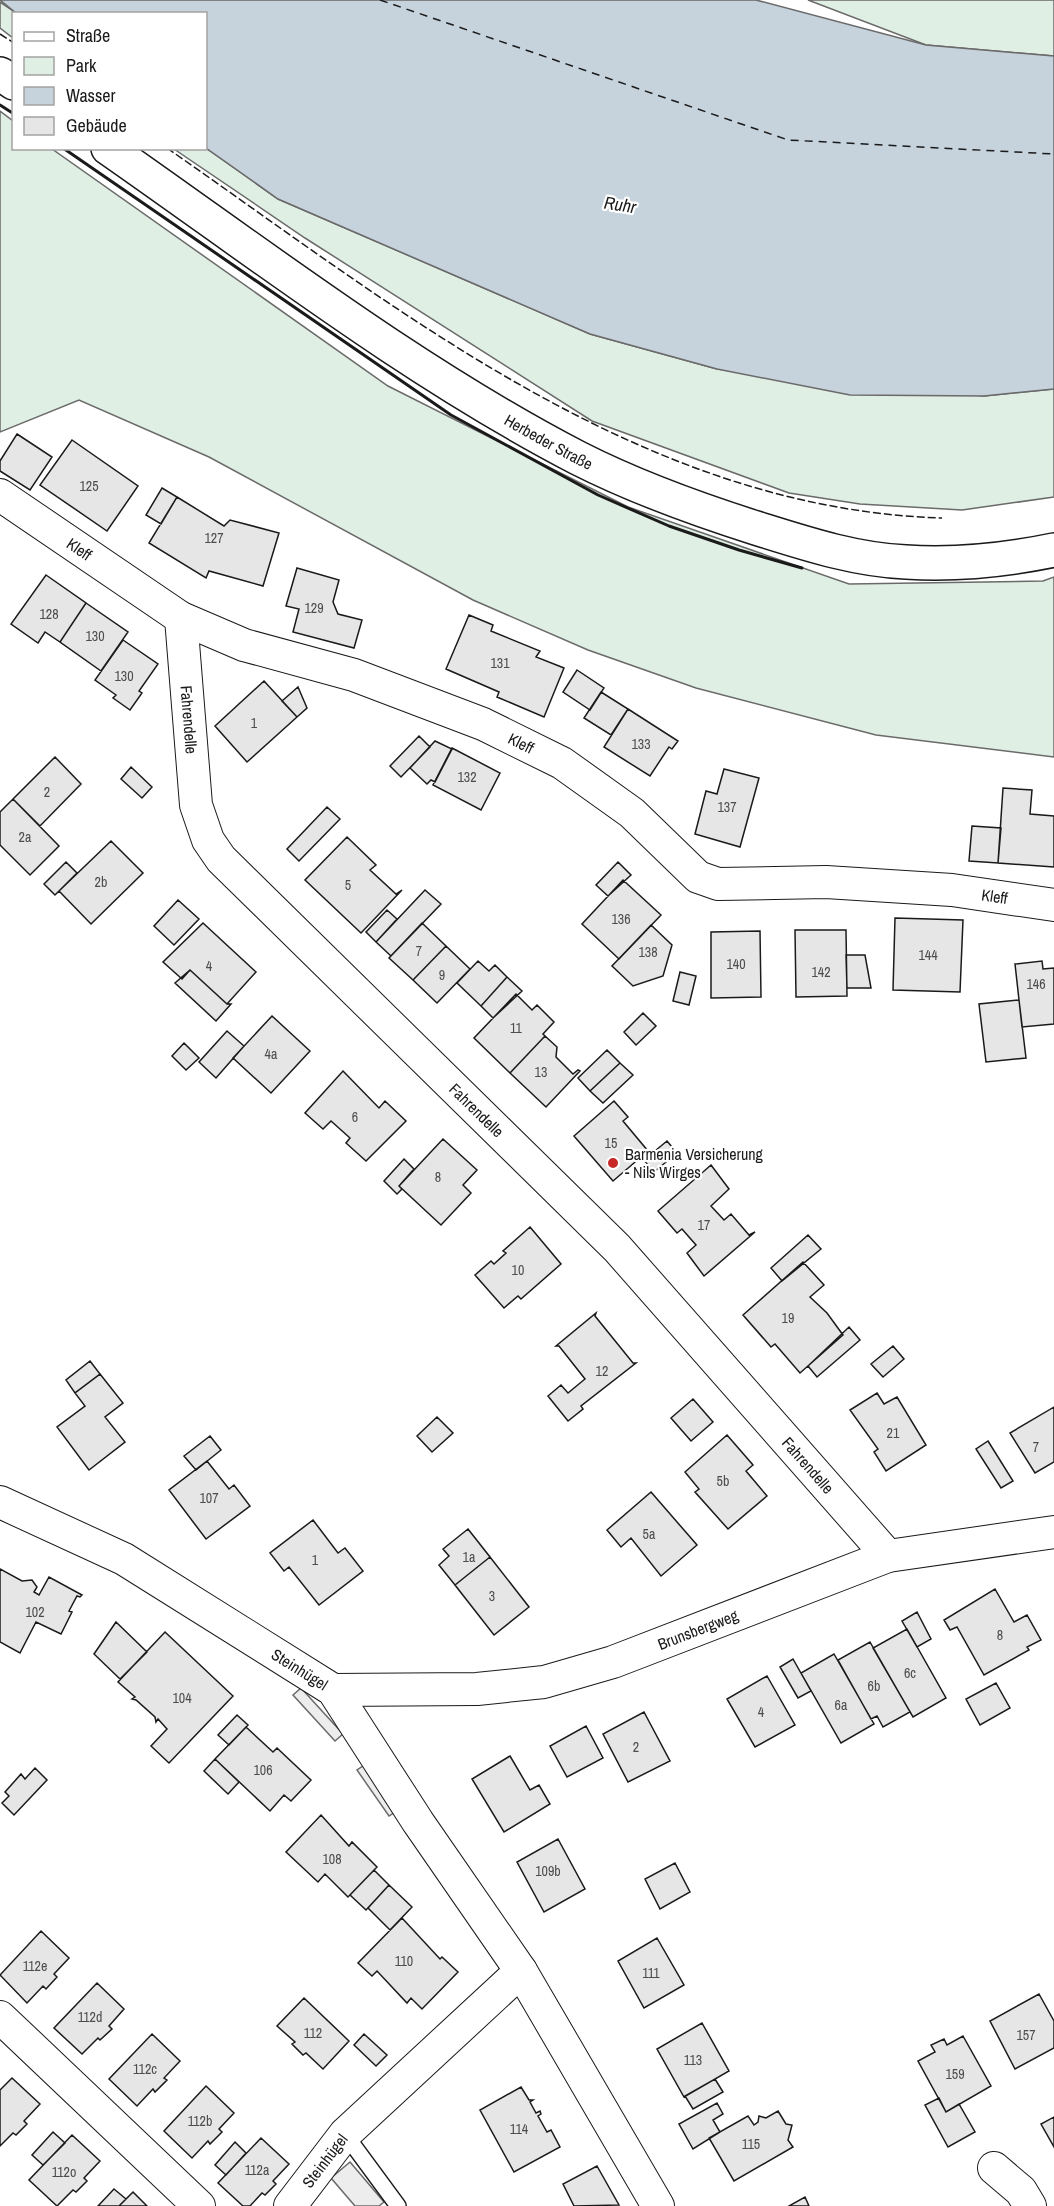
<svg xmlns="http://www.w3.org/2000/svg" width="1054" height="2206" viewBox="0 0 1054 2206" font-family="'Archivo Narrow',sans-serif">
<style>
.green{fill:#e0efe3;stroke:#6a6a6a;stroke-width:1.5}
.parking{fill:#ededed;stroke:#6a6a6a;stroke-width:1.5}
.water{fill:#c6d2dc;stroke:#6a6a6a;stroke-width:1.5}
.lines{fill:none;stroke-linecap:round;stroke-linejoin:round}
.ferry{stroke:#1a1a1a;stroke-width:1.5;stroke-dasharray:8 6;stroke-linecap:butt}
.building{fill:#e6e6e6;stroke:#1a1a1a;stroke-width:1.5}
.service-casing{stroke:#1a1a1a;stroke-width:18}
.minor-casing{stroke:#1a1a1a;stroke-width:34}
.secondary-casing{stroke:#1a1a1a;stroke-width:36}
.service{stroke:#fff;stroke-width:15}
.minor{stroke:#fff;stroke-width:32}
.secondary{stroke:#fff;stroke-width:33}
.fence{stroke:#1a1a1a;stroke-width:1.5;stroke-dasharray:8 3;stroke-linecap:butt}
.wall{stroke:#1a1a1a;stroke-width:3}
.poi-dot{fill:#c62828;stroke:#fff;stroke-width:2}
.labels{text-anchor:middle;stroke-width:4.5;stroke-linejoin:round;paint-order:stroke}
.number-label{font-size:14px;fill:#4d4d4d}
.street-label{font-size:16px;fill:#1a1a1a;stroke:#fff}
.poi-label{font-size:16px;fill:#1a1a1a;stroke:#fff;text-anchor:start}
.water-label{font-size:18px;font-style:italic;fill:#1a1a1a;stroke:#fff}
</style>
<rect width="100%" height="100%" fill="#fff"/>
<!-- green -->
<path class="green" d="M808 0H1054V56L926 45Z
M0 2 16 13 14 14 13 38 0 28Z
M0 111 13 121 14 148 52 149 388 386 628 507 849 584 1043 581 1054 577V757L876 735 696 688 588 650 473 600 209 457 79 400 0 432Z
M206 148 278 199 590 334 717 369 984 396 1054 389V497L962 510 860 504 789 493 592 421 305 238 174 149Z"/>
<!-- parking -->
<path class="parking" d="M301 1688 343 1734 335 1741 293 1695Z
M366 1764 398 1810 389 1816 357 1770Z
M350 2162 384 2202 379 2206H355L331 2178Z"/>
<!-- water -->
<path class="water" d="M0 0H756L926 45 1054 56V389L984 396 850 395 717 369 590 334 278 199 206 148V14L16 13Z"/>
<g class="lines">
<!-- ferry -->
<path class="ferry" d="M380 0 788 140 1054 154"/>
</g>
<!-- building -->
<path class="building" d="M17 434 52 457 30 490 0 471V461Z
M72 440 138 486 107 531 40 485Z
M162 488 177 497 161 524 146 515Z
M177 497 224 526 230 520 279 533 263 586 209 571 206 578 149 543Z
M297 568 339 580 333 602 338 614 362 620 354 648 293 632 299 609 286 606Z
M46 575 86 603 60 642 45 632 38 643 11 624Z
M86 603 128 632 101 671 60 642Z
M469 615 493 625 491 631 540 651 536 657 564 668 544 717 497 697 499 692 446 669Z
M123 640 158 664 139 691 142 693 130 710 113 698 116 695 95 680Z
M577 670 604 688 590 710 563 692Z
M264 681 297 717 247 762 215 726Z
M298 687 307 708 297 717 282 701Z
M601 692 628 709 611 735 584 718Z
M628 709 678 741 672 749 669 747 650 776 604 747Z
M419 736 430 747 401 777 390 766Z
M435 741 452 749 435 782 431 780 427 784 410 768Z
M452 748 500 773 481 810 433 785Z
M55 757 81 784 40 826 13 799Z
M131 767 152 787 142 798 121 779Z
M724 769 759 778 740 847 695 834 706 791 717 794Z
M1003 788 1032 790 1030 814 1054 816V867L998 863Z
M13 799 59 846 30 875 0 845V812Z
M327 807 340 819 299 861 287 849Z
M972 826 1001 828 998 863 969 861Z
M347 837 376 865 370 870 396 894 402 890 361 933 305 880Z
M111 841 143 873 91 924 59 891Z
M66 862 77 873 55 895 44 884Z
M618 862 631 875 608 896 596 885Z
M623 880 661 915 619 959 582 924Z
M425 890 441 904 391 956 376 942Z
M178 900 199 919 174 945 154 926Z
M387 910 397 919 376 942 366 932Z
M895 918 963 920 960 992 893 990Z
M203 923 256 972 227 1004 190 970 182 979 163 962Z
M422 923 446 946 413 980 389 958Z
M651 925 672 945 663 976 633 986 612 966Z
M795 930H846L847 996 796 997Z
M760 931 761 997 711 998V932Z
M446 946 470 969 437 1003 413 980Z
M846 955H865L871 988H847Z
M478 961 489 971 495 965 507 977 481 1006 457 983Z
M1042 961 1043 969 1054 968V1024L1022 1027 1015 964Z
M190 970 227 1004H231L216 1021 175 983Z
M680 972 696 976 689 1005 673 1001Z
M507 977 522 991 493 1018 481 1006Z
M516 994 532 1010 537 1005 554 1022 543 1034 545 1036 510 1073 474 1038Z
M1019 1000 1026 1058 986 1062 979 1004Z
M643 1013 656 1026 636 1045 624 1032Z
M272 1016 310 1051 271 1093 233 1058Z
M227 1031 244 1046 216 1078 199 1062Z
M545 1036 557 1047 556 1057 573 1074 578 1070 580 1071 546 1107 510 1073Z
M184 1043 199 1058 186 1070 172 1056Z
M607 1050 620 1063 590 1091 578 1078Z
M620 1063 633 1075 603 1103 590 1091Z
M343 1071 379 1108 385 1101 406 1121 366 1161 346 1143 350 1138 331 1121 323 1129 305 1113Z
M614 1101 628 1117 623 1121 648 1151 613 1181 574 1136Z
M443 1139 477 1170 463 1185 471 1193 441 1225 399 1186Z
M667 1141 677 1153 654 1172 644 1160Z
M404 1159 414 1169 399 1186 402 1189 397 1194 384 1181Z
M711 1165 729 1189 711 1206 724 1220 731 1214 749 1235 755 1232 704 1276 687 1253 696 1245 682 1229 677 1233 658 1211Z
M530 1227 561 1264 521 1299 518 1296 504 1308 475 1275 491 1261 494 1264 506 1253 503 1251Z
M808 1235 821 1249 782 1281 771 1268Z
M803 1262 824 1285 810 1297 827 1313 843 1335 800 1373 775 1344 771 1347 743 1315Z
M596 1313 595 1316 633 1363H636L581 1406 583 1409 568 1421 548 1396 561 1385 568 1393 585 1379 559 1346H556Z
M849 1327 860 1340 817 1377 808 1366Z
M893 1346 904 1359 883 1377 871 1364Z
M90 1361 100 1374 75 1393 66 1380Z
M100 1374 123 1403 105 1417 125 1442 89 1470 57 1427 85 1406 75 1393Z
M877 1393 884 1404 897 1397 926 1445 886 1471 874 1452 878 1449 850 1410Z
M693 1399 713 1422 691 1441 671 1418Z
M1054 1407V1462L1035 1473 1010 1433Z
M437 1417 453 1433 432 1452 417 1436Z
M727 1435 753 1465 746 1471 767 1496 728 1529 695 1492 699 1489 685 1472Z
M210 1436 221 1450 196 1470 184 1456Z
M988 1441 1013 1481 1001 1488 976 1449Z
M207 1461 229 1489 234 1485 250 1506 206 1539 169 1490Z
M651 1492 697 1545 661 1576 631 1538 621 1547 607 1530Z
M313 1520 338 1553 345 1548 363 1571 319 1605 289 1567 284 1571 270 1553Z
M468 1529 490 1557 455 1585 439 1565 449 1556 443 1549Z
M490 1557 529 1607 494 1635 455 1585Z
M0 1569 22 1581 32 1580 37 1587 34 1592 39 1595 49 1577 82 1595 80 1597 77 1596 69 1611 72 1612 61 1634 36 1622 20 1653 0 1642Z
M995 1589 1014 1622 1027 1615 1041 1640 1027 1647 1029 1650 984 1675 957 1627 950 1630 944 1620Z
M917 1612 931 1639 917 1647 902 1621Z
M116 1622 147 1652 120 1679 94 1654Z
M907 1629 946 1698 913 1717 873 1648Z
M165 1632 233 1696 169 1763 151 1746 167 1729 158 1719 156 1722 155 1717 136 1700 132 1699 135 1697 118 1682Z
M870 1642 910 1712 883 1727 877 1716 871 1719 838 1660Z
M834 1654 874 1724 841 1743 801 1673Z
M793 1659 811 1691 798 1698 780 1667Z
M767 1676 795 1725 755 1747 727 1699Z
M996 1683 1010 1708 980 1725 966 1699Z
M644 1712 670 1761 628 1782 603 1734Z
M237 1715 248 1725 229 1745 218 1735Z
M586 1726 603 1758 567 1777 550 1746Z
M246 1727 273 1752 277 1748 311 1780 291 1801 284 1795 270 1811 215 1759Z
M510 1756 530 1790 539 1785 550 1804 504 1832 472 1779Z
M215 1759 239 1782 228 1794 204 1771Z
M35 1768 47 1780 14 1815 2 1803 9 1796 5 1792 21 1774 25 1779Z
M321 1815 349 1846 352 1842 377 1867 348 1897 325 1874 318 1882 286 1852Z
M558 1839 585 1889 544 1912 517 1862Z
M675 1863 690 1892 660 1909 645 1879Z
M374 1870 389 1885 366 1910 350 1895Z
M389 1885 412 1907 390 1930 368 1908Z
M402 1918 440 1959 442 1957 458 1972 422 2009 411 1998 407 2003 377 1971 372 1976 358 1963Z
M41 1931 69 1958 54 1974 57 1977 46 1989 43 1986 27 2003 0 1975Z
M657 1938 684 1985 644 2008 618 1961Z
M97 1983 124 2009 109 2026 112 2029 100 2040 98 2038 82 2054 54 2028Z
M1039 1994 1054 2021V2048L1015 2069 990 2021Z
M304 1998 349 2041 323 2069 306 2053 303 2055 292 2044 295 2042 277 2026Z
M702 2023 729 2071 684 2097 657 2049Z
M152 2034 180 2061 164 2078 167 2080 155 2092 153 2089 137 2106 109 2079Z
M364 2034 387 2055 376 2066 354 2045Z
M963 2036 991 2086 946 2112 918 2061 935 2052 931 2045 944 2039 947 2045Z
M12 2078 40 2104 24 2121 27 2124 16 2135 13 2133 0 2146V2090Z
M715 2079 723 2092 693 2109 685 2096Z
M206 2086 234 2113 219 2129 222 2132 210 2144 208 2141 192 2158 164 2131Z
M521 2087 529 2100H533L530 2102 536 2113 540 2111 541 2114 538 2116 547 2132 551 2130 560 2147 514 2172 480 2110Z
M939 2098 946 2112 959 2104 975 2132 948 2147 925 2105Z
M717 2103 723 2114 713 2120 720 2132 693 2149 679 2124Z
M778 2111 786 2124 792 2125 788 2140 793 2147 734 2181 709 2138 748 2116 754 2125 758 2122 759 2116 766 2118Z
M1054 2117V2147L1041 2124Z
M53 2132 65 2143 43 2165 32 2155Z
M72 2135 100 2161 84 2178 87 2181 76 2192 73 2190 57 2206 29 2180Z
M261 2138 289 2164 273 2181 276 2184 265 2195 262 2193 250 2206H243L218 2183Z
M235 2142 246 2153 226 2175 215 2165Z
M597 2166 619 2205 574 2206 563 2184Z
M114 2189 126 2199 119 2206H98Z
M133 2192 147 2206H119Z
M805 2197 809 2206H789Z"/>
<g class="lines">
<!-- service casing -->
<g class="service-casing">
<path id="service" d="M345 2134 398 2206"/>
</g>
<!-- minor casing -->
<g class="minor-casing">
<g id="minor">
<path id="s1" d="M0 495 181 618 244 645 354 675 483 724 562 763 632 813 698 877 718 884 826 882 952 890 1054 905"/>
<path id="s2" d="M181 618 196 805 208 840 221 859 617 1248 888 1556"/>
<path id="s3" d="M0 1502 124 1559 333 1690 418 1822 521 1971 658 2206"/>
<path id="s4" d="M333 1690 477 1689 544 1682 613 1662 888 1556 1054 1532"/>
<path d="M0 2017 199 2206"/>
<path d="M994 2168 1021 2191 1030 2206"/>
<path id="s5" d="M290 2206 345 2134 521 1971"/>
</g>
</g>
<!-- secondary casing -->
<g class="secondary-casing">
<g id="secondary">
<path d="M0 74 14 83"/>
<path id="s6" d="M108 148C260 254 414 373 578 458 635 487 696 509 756 528 804 543 855 560 906 562 955 565 1006 560 1054 550"/>
</g>
</g>
<!-- service -->
<use href="#service" class="service"/>
<!-- minor -->
<use href="#minor" class="minor"/>
<!-- secondary -->
<use href="#secondary" class="secondary"/>
<!-- fence -->
<path class="fence" d="M0 34 14 43
M167 148C401 311 644 509 942 518"/>
<!-- wall -->
<path class="wall" d="M0 105 14 114
M63 148 451 415 598 495 669 526 739 550 802 568"/>
</g>
<!-- markers -->
<circle class="poi-dot" cx="613" cy="1163" r="6"/>
<g class="labels">
<!-- number labels -->
<g class="number-label">
<text x="89" y="491">125</text>
<text x="214" y="543">127</text>
<text x="314" y="613">129</text>
<text x="49" y="619">128</text>
<text x="95" y="641">130</text>
<text x="500" y="668">131</text>
<text x="124" y="681">130</text>
<text x="254" y="728">1</text>
<text x="641" y="749">133</text>
<text x="467" y="782">132</text>
<text x="47" y="797">2</text>
<text x="727" y="812">137</text>
<text x="25" y="842">2a</text>
<text x="101" y="887">2b</text>
<text x="348" y="890">5</text>
<text x="621" y="924">136</text>
<text x="419" y="956">7</text>
<text x="648" y="957">138</text>
<text x="928" y="960">144</text>
<text x="736" y="969">140</text>
<text x="209" y="971">4</text>
<text x="821" y="977">142</text>
<text x="442" y="980">9</text>
<text x="1036" y="989">146</text>
<text x="516" y="1033">11</text>
<text x="271" y="1059">4a</text>
<text x="541" y="1077">13</text>
<text x="355" y="1122">6</text>
<text x="611" y="1148">15</text>
<text x="438" y="1182">8</text>
<text x="704" y="1230">17</text>
<text x="518" y="1275">10</text>
<text x="788" y="1323">19</text>
<text x="602" y="1376">12</text>
<text x="893" y="1438">21</text>
<text x="1036" y="1452">7</text>
<text x="723" y="1486">5b</text>
<text x="209" y="1503">107</text>
<text x="649" y="1539">5a</text>
<text x="469" y="1562">1a</text>
<text x="315" y="1565">1</text>
<text x="492" y="1601">3</text>
<text x="35" y="1617">102</text>
<text x="1000" y="1640">8</text>
<text x="910" y="1678">6c</text>
<text x="874" y="1691">6b</text>
<text x="182" y="1703">104</text>
<text x="841" y="1710">6a</text>
<text x="761" y="1717">4</text>
<text x="636" y="1752">2</text>
<text x="263" y="1775">106</text>
<text x="332" y="1864">108</text>
<text x="548" y="1876">109b</text>
<text x="404" y="1966">110</text>
<text x="35" y="1971">112e</text>
<text x="651" y="1978">111</text>
<text x="90" y="2022">112d</text>
<text x="313" y="2038">112</text>
<text x="1026" y="2040">157</text>
<text x="693" y="2065">113</text>
<text x="145" y="2074">112c</text>
<text x="955" y="2079">159</text>
<text x="200" y="2126">112b</text>
<text x="519" y="2134">114</text>
<text x="751" y="2149">115</text>
<text x="257" y="2175">112a</text>
<text x="64" y="2177">112o</text>
</g>
<!-- street labels -->
<g class="street-label">
<text dy="6" stroke="none"><textPath href="#s6" startOffset="530">Herbeder Straße</textPath></text>
<text dy="6" stroke="none"><textPath href="#s1" startOffset="96">Kleff</textPath></text>
<text dy="6" stroke="none"><textPath href="#s2" startOffset="102">Fahrendelle</textPath></text>
<text dy="6" stroke="none"><textPath href="#s1" startOffset="582">Kleff</textPath></text>
<text dy="6" stroke="none"><textPath href="#s1" startOffset="1104">Kleff</textPath></text>
<text dy="6" stroke="none"><textPath href="#s2" startOffset="606">Fahrendelle</textPath></text>
<text dy="6" stroke="none"><textPath href="#s2" startOffset="1092">Fahrendelle</textPath></text>
<text dy="6" stroke="none"><textPath href="#s4" startOffset="374">Brunsbergweg</textPath></text>
<text dy="6" stroke="none"><textPath href="#s3" startOffset="344">Steinhügel</textPath></text>
<text dy="6" stroke="none"><textPath href="#s5" startOffset="57">Steinhügel</textPath></text>
</g>
<!-- poi labels -->
<g class="poi-label">
<text x="625" y="1160">Barmenia Versicherung<tspan x="625" dy="18">- Nils Wirges</tspan></text>
</g>
<!-- water labels -->
<g class="water-label">
<text transform="translate(620 205) rotate(9)" y="6">Ruhr</text>
</g>
</g>
<!-- legend -->
<rect x="12" y="12" width="195" height="138" fill="#ffffff" stroke="#a3a3a3" stroke-width="1.5"/>
<rect x="24" y="32" width="30" height="9" fill="#ffffff" stroke="#a3a3a3" stroke-width="1.5"/>
<text x="66" y="42" font-size="18" fill="#1a1a1a">Straße</text>
<rect x="24" y="57" width="30" height="18" fill="#e0efe3" stroke="#a3a3a3" stroke-width="1.5"/>
<text x="66" y="72" font-size="18" fill="#1a1a1a">Park</text>
<rect x="24" y="87" width="30" height="18" fill="#c6d2dc" stroke="#a3a3a3" stroke-width="1.5"/>
<text x="66" y="102" font-size="18" fill="#1a1a1a">Wasser</text>
<rect x="24" y="117" width="30" height="18" fill="#e6e6e6" stroke="#a3a3a3" stroke-width="1.5"/>
<text x="66" y="132" font-size="18" fill="#1a1a1a">Gebäude</text>
</svg>
